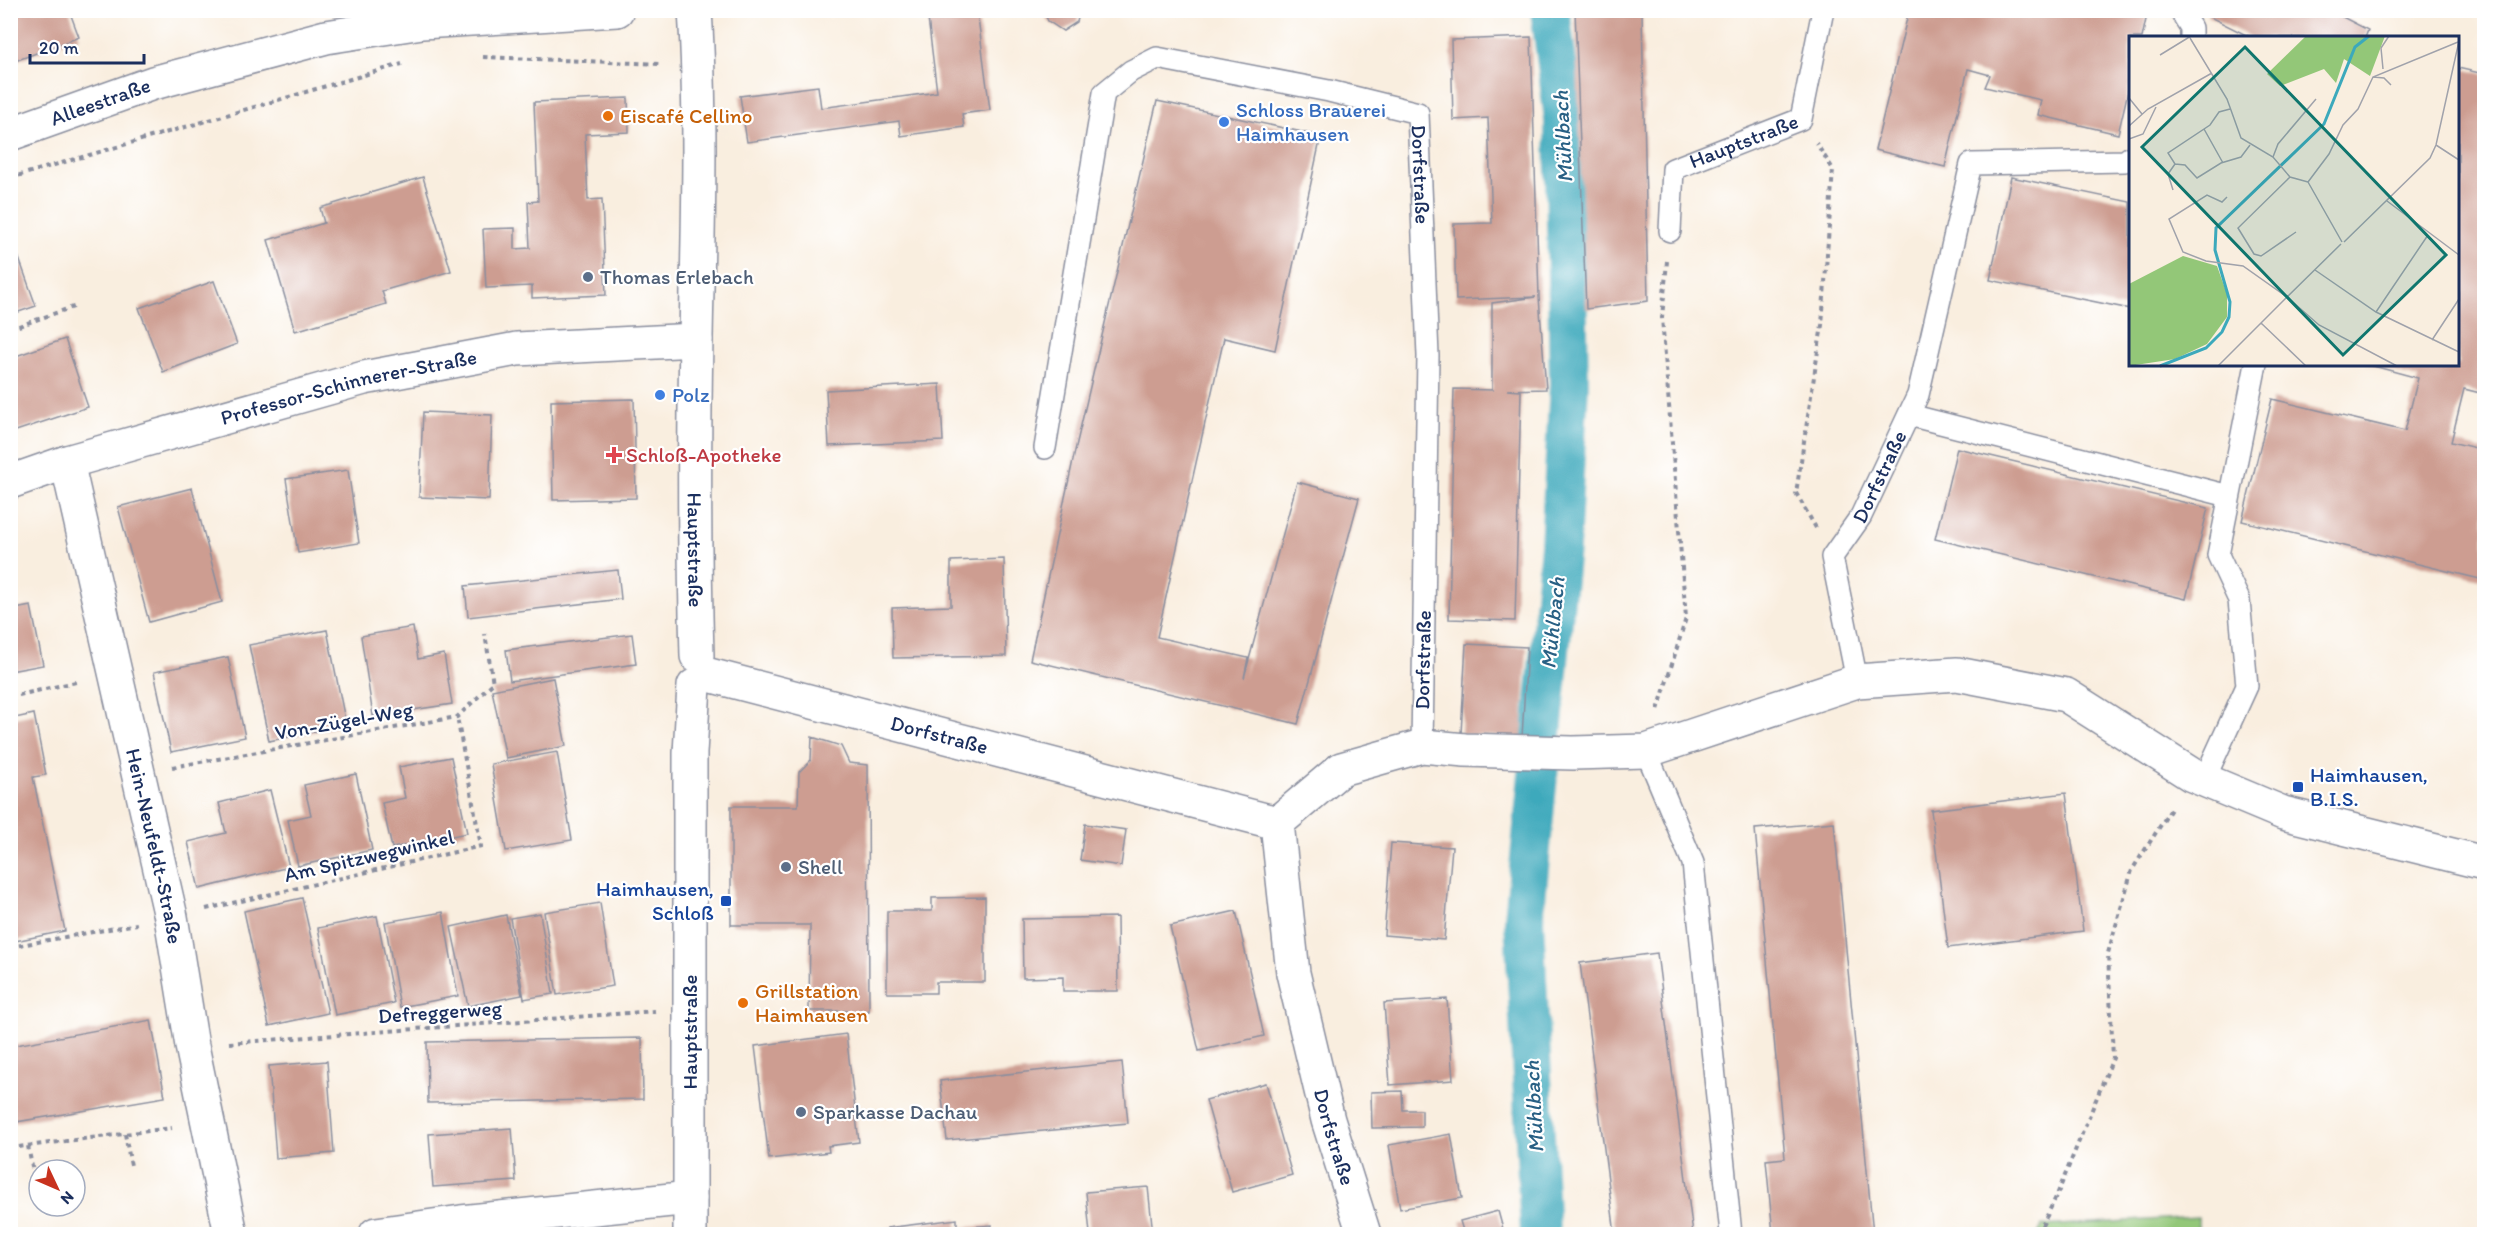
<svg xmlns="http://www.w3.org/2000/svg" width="2495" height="1245" viewBox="0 0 2495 1245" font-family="Itim,sans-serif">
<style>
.green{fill:#93c778;stroke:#577b6b;stroke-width:1.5}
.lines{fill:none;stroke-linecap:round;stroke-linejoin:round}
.canal{stroke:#3ca9bc;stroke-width:40}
.building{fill:#cd9d91}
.lane-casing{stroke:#8a8e9e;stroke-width:24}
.street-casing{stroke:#8a8e9e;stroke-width:36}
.secondary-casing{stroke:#8a8e9e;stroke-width:36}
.path{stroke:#8a8e9e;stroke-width:4;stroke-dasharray:4.5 4.5;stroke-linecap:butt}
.lane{stroke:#fff;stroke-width:21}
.street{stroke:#fff;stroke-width:33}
.secondary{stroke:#fff;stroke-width:33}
.food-dot{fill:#e8710a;stroke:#fff;stroke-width:2}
.shop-dot{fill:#3f7fe0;stroke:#fff;stroke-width:2}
.service-dot{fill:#5c6f8a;stroke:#fff;stroke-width:2}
.health-dot{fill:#e0444e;stroke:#fff;stroke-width:2}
.transit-dot{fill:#1a4fb4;stroke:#fff;stroke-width:2}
.labels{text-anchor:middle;stroke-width:4.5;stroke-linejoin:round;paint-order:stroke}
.street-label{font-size:21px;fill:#1b2f5e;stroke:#fff}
.shop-label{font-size:21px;fill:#366cbe;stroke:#fff;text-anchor:start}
.food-label{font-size:21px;fill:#c56008;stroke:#fff;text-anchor:start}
.service-label{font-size:21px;fill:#4e5e75;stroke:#fff;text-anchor:start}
.health-label{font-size:21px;fill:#be3a42;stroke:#fff;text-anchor:start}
.transit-label{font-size:21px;fill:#164399;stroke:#fff;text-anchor:start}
.water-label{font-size:22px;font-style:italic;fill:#286084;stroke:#fff}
.inset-river{fill:none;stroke:#3ca9bc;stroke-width:3}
.inset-road{fill:none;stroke:#a0a2ab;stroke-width:1.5}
.view{fill:#0f766e;fill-opacity:0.15;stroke:#0f766e;stroke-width:3}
.inset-edge{fill:none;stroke:#1b2f5e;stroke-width:3}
</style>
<rect width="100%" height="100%" fill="#fff"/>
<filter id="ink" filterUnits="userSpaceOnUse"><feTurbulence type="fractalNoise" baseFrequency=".0167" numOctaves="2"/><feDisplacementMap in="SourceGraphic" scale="12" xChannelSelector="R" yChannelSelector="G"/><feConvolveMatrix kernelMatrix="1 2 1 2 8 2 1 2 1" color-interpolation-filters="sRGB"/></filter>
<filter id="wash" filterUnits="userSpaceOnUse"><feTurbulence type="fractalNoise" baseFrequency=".008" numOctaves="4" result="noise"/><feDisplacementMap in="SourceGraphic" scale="24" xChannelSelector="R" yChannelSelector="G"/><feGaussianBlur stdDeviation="1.35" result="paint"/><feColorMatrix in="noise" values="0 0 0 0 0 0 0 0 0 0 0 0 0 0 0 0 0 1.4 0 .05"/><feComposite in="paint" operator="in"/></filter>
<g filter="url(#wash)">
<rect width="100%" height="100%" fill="#f9eedf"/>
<!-- green -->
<path class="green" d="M2198 1217V1234H2038L2042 1226Z"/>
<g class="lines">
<!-- canal -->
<path class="canal" d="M1540 1234 1524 920 1560 547 1569 384 1564 119 1550 10"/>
</g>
<g id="blocks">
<!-- building -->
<path class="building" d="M10 10H69L79 37 10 63Z
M927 10H977L990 110 962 114 964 127 901 136 899 121 747 142 740 96 818 86 821 108 937 92Z
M1043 10H1080L1077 22 1063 31 1048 21Z
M1575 10 1642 13 1648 301 1586 309Z
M1909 10H2148L2142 38H2130V83L2118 134 2038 115 2041 100 1985 87 1990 75 1968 69 1945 167 1875 150Z
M2211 10H2329L2368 30 2365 38H2252L2208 16Z
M1531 37 1539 297 1546 389 1507 390 1521 391 1515 621 1449 619 1454 389 1492 390V303L1536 297 1456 300 1454 224 1492 223 1488 118 1453 120 1451 40Z
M2458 68 2484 74V394L2464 389 2451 442 2484 450V580L2242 521 2272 399 2405 431 2418 378 2366 364H2458Z
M628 98 629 132 585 134 588 200 602 199 606 295 532 298V286L486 288 483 229 515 228V249L530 248 528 202 538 201 534 102Z
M1157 101 1321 136 1275 350 1224 338 1157 637 1248 658 1244 678 1297 482 1359 498 1298 724 1030 660 1075 451Z
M423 177 451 271 382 291 386 304 295 331 268 240 324 223 320 208Z
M2011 177 2130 202V309L1990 280Z
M15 247 36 306 10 315V248Z
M214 281 237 344 163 372 139 308Z
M65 339 88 407 10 433V358Z
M940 384 943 441 829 446 826 390Z
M634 399 636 498 553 500 551 401Z
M423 412 492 415 489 500 419 497Z
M1957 448 2208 508 2186 599 1935 539Z
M348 470 359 543 298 553 286 479Z
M192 488 222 602 149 622 118 507Z
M1004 559 1006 656 893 658 892 608 951 606V561Z
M618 570 621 599 468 617 465 586Z
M31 606 43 665 10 671V610Z
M413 627 418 659 444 654 452 704 373 716 361 636Z
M327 630 346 725 269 741 249 645Z
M632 634 636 664 510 681 506 650Z
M1466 644 1527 647 1522 738 1461 734Z
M228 657 245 737 171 752 154 672Z
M553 678 566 746 506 758 492 690Z
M34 714 46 775 33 777 65 931 10 942V719Z
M812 737 841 746 849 763 868 765 869 1011H809L810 925H731V806H798L799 772 811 760Z
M557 752 572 840 506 851 491 764Z
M451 757 467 833 392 848 382 803 405 798 399 767Z
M356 774 372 850 298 866 288 820 311 815 304 785Z
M270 790 289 867 199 889 188 842 226 833 219 803Z
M2066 793 2083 931 1948 948 1931 810Z
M1834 822 1873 1234H1773L1766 1160 1785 1158 1755 829Z
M1085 824 1126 830 1121 866 1080 860Z
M1391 843 1452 847 1444 940 1384 935Z
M985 897V982H936V993H887V911H932V898Z
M302 898 328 1013 269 1026 244 911Z
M600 903 613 986 557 995 544 912Z
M1236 911 1264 1036 1199 1051 1170 926Z
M443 912 458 996 400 1007 385 922Z
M540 913 553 994 524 999 510 918Z
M506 915 522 995 468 1006 451 927Z
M377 916 394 1003 335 1015 318 928Z
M1117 917 1118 991H1063V977L1023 978 1022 919Z
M1657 953 1693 1234H1615L1580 963Z
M1447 999 1453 1080 1390 1085 1384 1003Z
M151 1020 165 1097 10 1123V1046Z
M846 1034 859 1142 828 1146 829 1152 769 1159 755 1046Z
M642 1038 643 1099 428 1103 427 1042Z
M327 1061 334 1153 276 1158 269 1066Z
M1122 1062 1128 1123 947 1140 940 1081Z
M1266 1083 1292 1175 1232 1192 1206 1100Z
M1402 1091 1403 1110H1422V1127L1372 1128 1371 1092Z
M512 1128 516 1181 433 1187 429 1134Z
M1451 1134 1462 1198 1400 1209 1389 1145Z
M1148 1187 1153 1234H1090L1086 1192Z
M1498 1211 1503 1229 1481 1234H1464L1460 1221Z
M957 1219V1228L992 1225 991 1234H888L887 1228Z"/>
</g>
</g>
<g filter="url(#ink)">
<use href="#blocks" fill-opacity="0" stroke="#8a8e9e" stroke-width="1.5"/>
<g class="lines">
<!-- lane casing -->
<g class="lane-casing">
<g id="lane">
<path d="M2180 10 2191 28V38"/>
<path id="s1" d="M1670 231 1673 169 1801 119 1823 10"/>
<path d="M1909 415 2229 496"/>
<path id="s2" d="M1045 448 1104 93 1131 71 1157 58 1329 91 1418 113 1428 356 1422 746"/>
<path id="s3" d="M1857 681 1832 557 1861 516 1918 395 1971 164 2125 161 2130 157"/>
<path d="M1646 751 1693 863 1731 1234"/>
<path d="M2204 780 2247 686 2239 600 2218 555 2256 364"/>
</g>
</g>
<!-- street casing -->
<g class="street-casing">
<g id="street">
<path id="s4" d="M67 462 171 917 192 1046 231 1234"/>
<path id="s5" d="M10 482 67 462 364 378 517 349 696 340"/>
<path id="s6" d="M709 675 1277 823"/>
<path d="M1277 823 1341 769 1422 746 1465 750 1573 753 1646 751 1857 681 1957 674 2066 695 2192 775 2283 813 2484 863"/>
<path id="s7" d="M1277 823 1293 973 1328 1120 1364 1234"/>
<path d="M376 1234 461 1222 690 1198"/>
</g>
</g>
<!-- secondary casing -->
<g class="secondary-casing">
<g id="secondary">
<path id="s8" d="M695 10C702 120 698 229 696 338 694 444 694 550 697 656"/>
<path id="s9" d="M10 134 153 83 326 37 422 22 617 10"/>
<path d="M690 1234V753L694 686"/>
</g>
</g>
<!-- path -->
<path class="path" d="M483 57 661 64
M10 178 402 64
M10 329 76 306
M1816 528 1796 493 1822 325 1833 169 1816 143
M10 697 80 681
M1658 710 1686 618 1662 318 1667 261
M172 767 457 717 493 683 485 634
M206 909 481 846 457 717
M10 947 137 924
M229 1043 655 1011
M125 1134 131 1166
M28 1146 37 1192
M10 1148 172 1128
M2038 1234 2057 1195 2113 1058 2108 953 2132 870 2173 806"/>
<!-- lane -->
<use href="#lane" class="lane"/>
<!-- street -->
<use href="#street" class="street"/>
<!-- secondary -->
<use href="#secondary" class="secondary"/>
</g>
</g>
<!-- markers -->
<g class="food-dot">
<circle cx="608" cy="116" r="6"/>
<circle cx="743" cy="1003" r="6"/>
</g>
<g class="shop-dot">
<circle cx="1224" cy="122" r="6"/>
<circle cx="660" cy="395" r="6"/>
</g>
<g class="service-dot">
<circle cx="588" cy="277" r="6"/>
<circle cx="786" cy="867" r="6"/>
<circle cx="801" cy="1112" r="6"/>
</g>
<path class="health-dot" d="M611 446h6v6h6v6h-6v6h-6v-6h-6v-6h6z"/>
<g class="transit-dot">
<rect x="2292" y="781" width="12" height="12" rx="3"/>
<rect x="720" y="895" width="12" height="12" rx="3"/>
</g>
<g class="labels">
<!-- street labels -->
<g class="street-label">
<text dy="7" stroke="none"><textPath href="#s9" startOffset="96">Alleestraße</textPath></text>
<text dy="7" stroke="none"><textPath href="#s1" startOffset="138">Hauptstraße</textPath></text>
<text dy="7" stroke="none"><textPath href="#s2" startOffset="752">Dorfstraße</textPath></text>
<text dy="7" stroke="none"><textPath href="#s5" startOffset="352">Professor-Schinnerer-Straße</textPath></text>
<text dy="7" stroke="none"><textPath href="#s3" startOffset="220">Dorfstraße</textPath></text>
<text dy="7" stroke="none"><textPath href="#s8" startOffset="540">Hauptstraße</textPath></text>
<text transform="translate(1423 660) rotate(-89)" y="7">Dorfstraße</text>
<text transform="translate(344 721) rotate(-10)" y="7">Von-Zügel-Weg</text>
<text dy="7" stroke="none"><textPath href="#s6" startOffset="238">Dorfstraße</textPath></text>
<text dy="7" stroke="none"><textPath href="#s4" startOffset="394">Hein-Neufeldt-Straße</textPath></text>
<text transform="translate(369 856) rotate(-13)" y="7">Am Spitzwegwinkel</text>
<text transform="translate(440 1012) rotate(-4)" y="7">Defreggerweg</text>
<text transform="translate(690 1032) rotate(-90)" y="7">Hauptstraße</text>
<text dy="7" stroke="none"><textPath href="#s7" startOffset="320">Dorfstraße</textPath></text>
</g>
<!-- shop labels -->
<g class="shop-label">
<text x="1236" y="117">Schloss Brauerei<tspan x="1236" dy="24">Haimhausen</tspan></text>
<text x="672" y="402">Polz</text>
</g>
<!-- food labels -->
<g class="food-label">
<text x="620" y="123">Eiscafé Cellino</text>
<text x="755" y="998">Grillstation<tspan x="755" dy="24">Haimhausen</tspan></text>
</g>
<!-- service labels -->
<g class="service-label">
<text x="600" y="284">Thomas Erlebach</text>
<text x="798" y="874">Shell</text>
<text x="813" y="1119">Sparkasse Dachau</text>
</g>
<!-- health labels -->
<g class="health-label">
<text x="626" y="462">Schloß-Apotheke</text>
</g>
<!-- transit labels -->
<g class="transit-label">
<text x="2310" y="782">Haimhausen,<tspan x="2310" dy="24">B.I.S.</tspan></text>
<text x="714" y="896" text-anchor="end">Haimhausen,<tspan x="714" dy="24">Schloß</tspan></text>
</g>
<!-- water labels -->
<g class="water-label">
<text transform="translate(1562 137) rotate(-93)" y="8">Mühlbach</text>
<text transform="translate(1552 623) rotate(-84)" y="8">Mühlbach</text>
<text transform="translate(1533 1107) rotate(-93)" y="8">Mühlbach</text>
</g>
</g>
<!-- overview -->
<g transform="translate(2129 36)">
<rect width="330" height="330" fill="#f9eedf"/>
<path d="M177 0H256L241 40 215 23 207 47 195 33 151 50 138 38ZM54 220 88 230 98 258V281L78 308 46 323 0 330V248Z" fill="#93c778"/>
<path class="inset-river" d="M31 330 77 312 93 296 100 281 101 266 86 214 87 192 195 88 226 11 240 0"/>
<path class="inset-road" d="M61 2 98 63 112 102 144 121 161 141 179 146M31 19 62 0M254 33 252 12 260 0M244 41 255 42 262 49M0 62 13 78M0 90 19 73 83 37M75 93 94 127M0 103 14 98 27 71M307 109 330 124M144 121 149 108 187 63M46 128 39 117 81 89 90 76 101 73M46 128 56 129 68 142 92 127 112 121 121 109M161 141 109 192 125 218 132 220 167 196M179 146 200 118 214 89 229 73 244 41 329 6M179 146 213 206M44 154 39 138 46 128M98 161 93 166 78 159 40 183 54 216 77 225 114 230 158 261 212 208M258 165 330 219M215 206 301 122 307 109 330 5M186 234 247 276 330 316M247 276 299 199M132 287 177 330M303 304 330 263M89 330 158 261 190 289 268 330"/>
<path class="view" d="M116 11 317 219 214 319 13 111Z"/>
<rect width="330" height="330" class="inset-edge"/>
</g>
<!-- margin -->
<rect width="2495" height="1245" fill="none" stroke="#fff" stroke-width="36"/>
<!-- north arrow -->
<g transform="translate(57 1188) rotate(134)"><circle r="28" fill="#ffffff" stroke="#a4acbf" stroke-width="1.5"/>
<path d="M0-4.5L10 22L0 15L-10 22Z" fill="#c8321e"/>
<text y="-9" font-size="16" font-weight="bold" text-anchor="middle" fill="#1b2f5e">N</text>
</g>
<!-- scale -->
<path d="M30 54v9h114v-9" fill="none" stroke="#1b2f5e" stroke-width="3"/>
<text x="39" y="54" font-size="18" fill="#1b2f5e" stroke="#ffffff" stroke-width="4.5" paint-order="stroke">20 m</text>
</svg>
